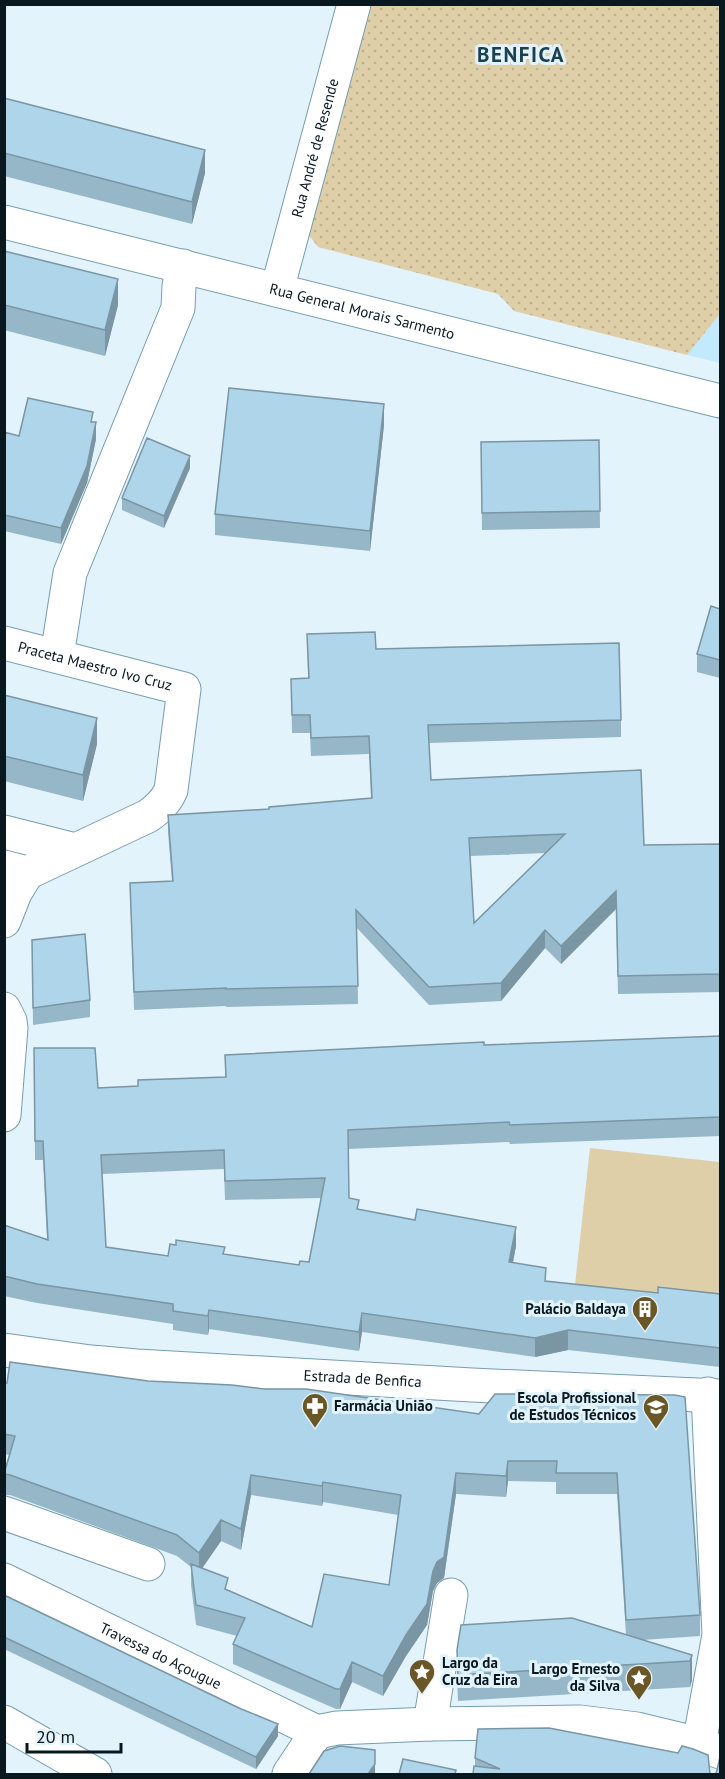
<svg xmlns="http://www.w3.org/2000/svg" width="725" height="1779" viewBox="0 0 725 1779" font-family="'PT Sans',sans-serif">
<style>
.built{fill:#c3e9fd}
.grass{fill:url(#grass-dots)}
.park{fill:#dfcfa8}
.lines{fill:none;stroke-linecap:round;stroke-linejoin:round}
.minor-casing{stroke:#779db0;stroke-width:35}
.minor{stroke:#fff;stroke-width:33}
.wall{fill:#96b7c8;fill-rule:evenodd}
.shaded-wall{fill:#7a95a3}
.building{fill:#aed5e9;stroke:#7a95a3;stroke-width:1.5;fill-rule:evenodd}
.labels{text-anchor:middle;stroke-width:6;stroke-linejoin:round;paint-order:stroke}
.street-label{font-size:15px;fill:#09181f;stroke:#e3f3fb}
.poi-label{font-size:15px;font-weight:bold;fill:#09181f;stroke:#e3f3fb;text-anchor:end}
.district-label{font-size:21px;font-weight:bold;letter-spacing:1.5px;fill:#1c4050;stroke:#e3f3fb}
</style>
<defs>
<pattern id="grass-dots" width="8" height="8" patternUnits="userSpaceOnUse" patternTransform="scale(1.5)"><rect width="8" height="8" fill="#dfcfa8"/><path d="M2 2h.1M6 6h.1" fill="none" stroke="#beb190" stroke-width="1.8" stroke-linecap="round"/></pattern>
</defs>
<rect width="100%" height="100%" fill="#e3f3fb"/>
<!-- built -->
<path class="built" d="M720 314V363L687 355Z"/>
<!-- grass -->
<path class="grass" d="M370 5H720V314L687 355 514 311 498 294 318 247 308 234Z"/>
<!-- park -->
<path class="park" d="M590 1148 720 1162V1313L573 1303Z"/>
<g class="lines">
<!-- minor casing -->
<g class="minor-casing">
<g id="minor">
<path id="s1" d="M4 222 720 401"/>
<path id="s2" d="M277 290 354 4"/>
<path id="s3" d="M4 643 184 689 171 790C166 802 158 809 148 816L27 873 4 867"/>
<path d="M57 656 70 573 178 308 179 286 183 266"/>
<path d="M4 832 75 850"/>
<path d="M4 921 15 893 27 873"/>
<path d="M4 1009 10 1021 11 1028 4 1115"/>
<path id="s4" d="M4 1350 91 1362 137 1366 472 1385 720 1396"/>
<path d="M4 1513 148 1564"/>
<path id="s5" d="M4 1580 317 1732"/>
<path d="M4 1722 95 1774"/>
<path d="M430 1724 451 1595"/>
<path d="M317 1732 337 1728 430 1724 580 1722 637 1729 699 1744 720 1752"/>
<path d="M699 1744 719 1635 708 1394"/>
<path d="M289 1774 317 1732"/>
</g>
</g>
<!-- minor -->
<use href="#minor" class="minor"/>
</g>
<!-- wall -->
<path class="wall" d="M4 98 205 173 192 224 4 176Z
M4 251 118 305 105 356 4 330Z
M93 422 96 439 87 483 61 544 4 531V432L19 436Z
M384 425 370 551 215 535V514Z
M599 440 600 528 482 530 481 442Z
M190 468 164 528 122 510V498Z
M720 609V678L697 672V654Z
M307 634 376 649 621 720V737L429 743 431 780 644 845 720 844V992L618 994 616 909 561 964 545 948 501 1001 429 1005 357 928 358 1004 226 1007V1006L134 1010 130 883 172 881 168 832V815L269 809 371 798 369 754 311 756 310 733H292L291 679 308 678ZM546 853 474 923 470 856Z
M4 695 97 744 83 801 4 781Z
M32 940 90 1000V1017L33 1025Z
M720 1036V1136L510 1144 509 1142 348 1149 349 1198 359 1209 516 1246 513 1263 546 1281 658 1293 720 1294V1367L568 1350 535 1357 362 1332 359 1351 209 1329 208 1335 173 1330V1324L37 1303 4 1296V1225L47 1239 43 1160H35L34 1048 98 1088 138 1086 225 1077V1055ZM224 1169 225 1200 321 1198 309 1262 299 1265 225 1254 168 1256 106 1247 102 1174Z
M148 1381 479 1414 675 1395 700 1615V1636L642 1640 692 1655V1680L690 1687 458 1701 457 1676V1650L626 1635 617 1494H556V1482L508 1481 506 1497 456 1494 444 1578 437 1583 433 1591 427 1625 406 1656 383 1696 352 1682 340 1709H336L233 1664V1644L237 1636 196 1625 191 1585V1567L177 1556 10 1495H4V1473L9 1455 4 1454V1383ZM251 1495 322 1506 323 1502 398 1515 389 1585 312 1627 228 1590 202 1568 221 1541 241 1550Z
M4 1595 278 1736 256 1769 4 1649Z
M475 1758 710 1774H473L475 1766Z"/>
<!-- shaded-wall -->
<path class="shaded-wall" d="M205 150V173L192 224V202Z
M118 279V305L105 356V330Z
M384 404V425L370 551V531Z
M96 422V439L87 483 61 544V528Z
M190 456V468L164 528V516Z
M97 718V744L83 801V775Z
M616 891V909L561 964V946Z
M545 930V948L501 1001V983Z
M516 1227V1246L509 1282V1262Z
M209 1310V1329L208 1335V1316Z
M362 1313V1332L359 1351V1332Z
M568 1330V1350L535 1357V1338Z
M508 1461V1481L506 1497V1476Z
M456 1473V1494L444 1578 437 1583 433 1591 427 1625 406 1656 383 1696V1676L437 1562Z
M251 1475V1495L241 1550V1529Z
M323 1482V1502L322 1506V1486Z
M221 1520V1541L199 1573V1553Z
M692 1655V1680L690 1687V1661Z
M352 1662V1682L340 1709V1689Z
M278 1724V1736L256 1769V1757Z
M375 1764V1774H368Z"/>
<!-- building -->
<path class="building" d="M4 98 205 150 192 202 4 153Z
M4 251 118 279 105 330 4 305Z
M229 388 384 404 370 531 215 514Z
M28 398 93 412 91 422H96L87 466 61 528 4 515V432L19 436Z
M147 438 190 456 164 516 122 498Z
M599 440 600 511 482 513 481 442Z
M711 606 720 609V660L697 654Z
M375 632 376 649 619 643 621 720 428 725 431 780 641 770 644 845 720 844V974L618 976 616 891 561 946 545 930 501 983 429 987 356 910 358 986 226 989V988L134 992 130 883 173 881 168 815 269 809V807L372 798 369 736 311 738 310 715H292L291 679 309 678 307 634ZM565 834 474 923 469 838Z
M4 695 97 718 83 775 4 756Z
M85 934 90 1000 33 1008 32 940Z
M720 1036V1117L510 1125 509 1122 348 1130 349 1198 359 1200 357 1209 415 1220 417 1209 516 1227 509 1262 546 1268 545 1281 658 1293V1287L720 1294V1348L568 1330 535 1338 362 1313 359 1332 209 1310 208 1316 173 1311V1304L37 1284 4 1276V1225L48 1240 43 1141H35L34 1048H95L98 1088 138 1086V1080L226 1077 225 1055 484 1042V1045ZM224 1150 225 1181 325 1178 309 1262 300 1261 299 1265 223 1254 225 1247 176 1240V1245L170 1244 168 1256 106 1247 101 1155Z
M10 1362 148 1381 232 1385 264 1389H306L479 1414 495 1394 675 1395 685 1397 700 1615 626 1620 617 1473H556L557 1461H508L506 1476 456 1473 444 1557 437 1562 433 1571 427 1604 406 1635 383 1676 352 1662 340 1689H336L233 1644 245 1618 196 1605 191 1564 228 1578 225 1589 312 1627 324 1574 389 1585 401 1495 323 1482 322 1486 251 1475 241 1529 221 1520 199 1553 177 1535 10 1475 4 1474 15 1436 4 1434V1383H7Z
M4 1595 239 1708 278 1724 256 1757 4 1637Z
M572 1618 692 1655 690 1661 458 1675 457 1650 461 1625Z
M549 1728 678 1753 682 1746 693 1749 708 1755 710 1774H473L474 1766 500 1769 475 1758 478 1729Z
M340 1746 375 1750V1764L368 1774H309L324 1751Z
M720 1757V1774H716Z
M403 1759 456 1770 455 1774H399Z"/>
<!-- icons -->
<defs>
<g id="building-pin" transform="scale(1.35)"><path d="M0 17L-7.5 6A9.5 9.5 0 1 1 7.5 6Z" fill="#6a5725" stroke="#e3f3fb"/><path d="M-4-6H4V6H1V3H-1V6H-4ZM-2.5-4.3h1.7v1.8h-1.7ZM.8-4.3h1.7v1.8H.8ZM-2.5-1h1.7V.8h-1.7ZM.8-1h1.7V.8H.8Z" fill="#fff"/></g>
<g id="pharmacy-pin" transform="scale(1.35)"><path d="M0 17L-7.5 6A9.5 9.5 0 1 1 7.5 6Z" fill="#6a5725" stroke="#e3f3fb"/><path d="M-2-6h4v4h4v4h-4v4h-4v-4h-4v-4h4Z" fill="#fff"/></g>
<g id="school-pin" transform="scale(1.35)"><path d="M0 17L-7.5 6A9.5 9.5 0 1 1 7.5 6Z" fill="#6a5725" stroke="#e3f3fb"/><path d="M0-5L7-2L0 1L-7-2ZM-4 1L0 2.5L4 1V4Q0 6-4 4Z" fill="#fff"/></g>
<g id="sight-pin" transform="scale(1.35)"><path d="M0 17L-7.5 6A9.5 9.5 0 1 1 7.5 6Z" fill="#6a5725" stroke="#e3f3fb"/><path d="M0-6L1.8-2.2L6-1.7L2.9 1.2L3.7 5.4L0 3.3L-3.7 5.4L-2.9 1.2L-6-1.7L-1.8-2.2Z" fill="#fff"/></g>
</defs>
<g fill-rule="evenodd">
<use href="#building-pin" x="645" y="1309"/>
<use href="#pharmacy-pin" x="315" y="1406"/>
<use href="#school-pin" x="656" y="1407"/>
<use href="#sight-pin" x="422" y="1672"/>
<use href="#sight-pin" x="639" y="1678"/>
</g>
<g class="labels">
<!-- street labels -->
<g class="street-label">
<text dy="5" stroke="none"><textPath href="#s2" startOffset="147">Rua André de Resende</textPath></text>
<text dy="5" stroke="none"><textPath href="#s1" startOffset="369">Rua General Morais Sarmento</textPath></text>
<text dy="5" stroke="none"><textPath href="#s3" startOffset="94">Praceta Maestro Ivo Cruz</textPath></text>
<text dy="5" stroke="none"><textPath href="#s4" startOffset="360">Estrada de Benfica</textPath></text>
<text dy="5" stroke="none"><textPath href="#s5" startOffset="174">Travessa do Açougue</textPath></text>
</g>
<!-- poi labels -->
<g class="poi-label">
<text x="626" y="1314">Palácio Baldaya</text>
<text x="636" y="1403">Escola Profissional<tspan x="636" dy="17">de Estudos Técnicos</tspan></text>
<text x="334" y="1411" text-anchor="start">Farmácia União</text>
<text x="442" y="1668" text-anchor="start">Largo da<tspan x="442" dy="17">Cruz da Eira</tspan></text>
<text x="620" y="1674">Largo Ernesto<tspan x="620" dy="17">da Silva</tspan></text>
</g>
<!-- district labels -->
<g class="district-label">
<text x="521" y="62">BENFICA</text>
</g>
</g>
<!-- border -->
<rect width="725" height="1779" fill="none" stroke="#09181f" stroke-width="12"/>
<!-- scale -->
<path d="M27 1743v9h94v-9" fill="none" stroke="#09181f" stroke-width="3"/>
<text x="36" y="1743" font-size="18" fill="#09181f" stroke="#e3f3fb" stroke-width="4.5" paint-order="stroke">20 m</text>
</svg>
